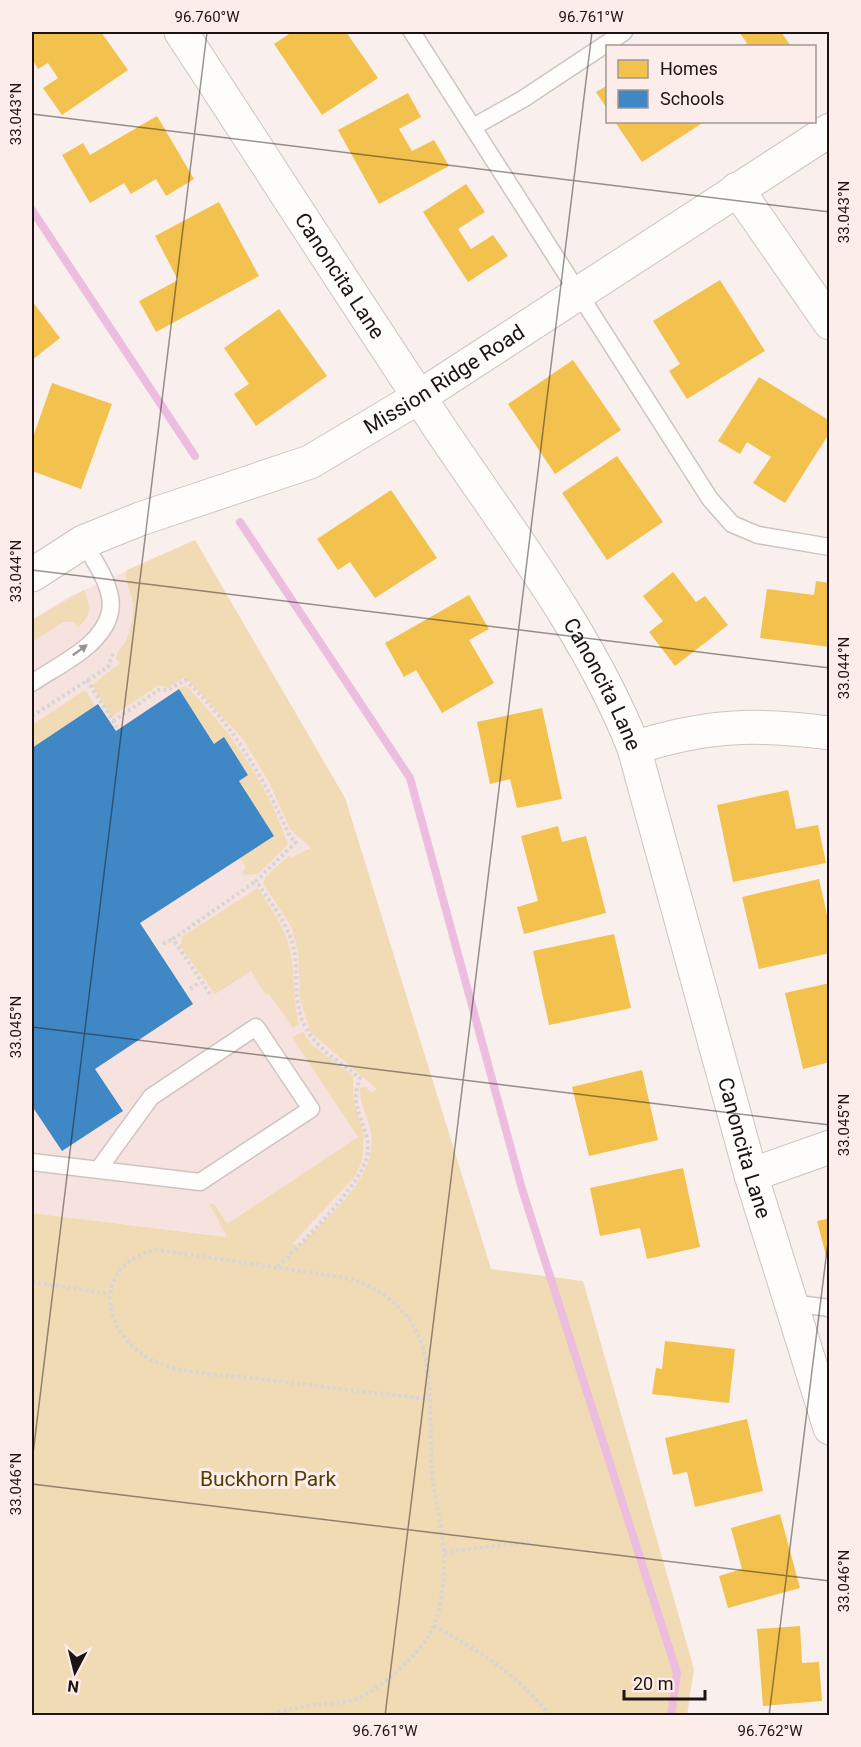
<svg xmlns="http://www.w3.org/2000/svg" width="861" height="1747" viewBox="0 0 861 1747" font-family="Roboto,sans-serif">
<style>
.built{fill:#f6e3df}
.green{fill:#f0dbb5}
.homes{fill:#f2c14e}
.schools{fill:#3f88c5}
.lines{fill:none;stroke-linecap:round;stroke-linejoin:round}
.stream{stroke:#ecbddf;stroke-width:8}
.service-casing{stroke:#cdc4c2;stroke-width:19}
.minor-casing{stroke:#cdc4c2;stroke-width:35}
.tertiary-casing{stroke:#cdc4c2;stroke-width:35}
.path{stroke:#d8d5d4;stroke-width:4;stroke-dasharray:3 3;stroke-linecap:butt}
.service{stroke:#fefdfc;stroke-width:16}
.minor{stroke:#fefdfc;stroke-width:33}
.tertiary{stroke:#fefdfc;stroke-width:33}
.oneway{fill:#989493}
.ticks{fill:none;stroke:#1c1312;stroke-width:1.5;stroke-opacity:0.45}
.labels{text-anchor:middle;stroke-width:6;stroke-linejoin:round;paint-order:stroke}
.street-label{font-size:21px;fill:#1c1312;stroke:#fdedea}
.park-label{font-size:21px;fill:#533c00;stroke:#fdedea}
.neatline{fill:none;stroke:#1c1312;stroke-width:2}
.ticks-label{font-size:15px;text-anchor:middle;fill:#1c1312}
</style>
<rect width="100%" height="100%" fill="#f9f0ee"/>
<!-- built -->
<path class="built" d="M195 540 345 798 491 1269 32 1213V620L64 599Z"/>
<!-- green -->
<path class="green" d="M195 540 345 798 491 1269 583 1281 694 1669 687 1715H32V1213L227 1237 210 1204 215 1205 227 1224 358 1137 292 1037 303 1032 311 1044 353 1076V1099L364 1134 362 1161 355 1176 292 1244 301 1245C329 1214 378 1179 371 1132 368 1116 359 1105 360 1088L366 1087 371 1093 377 1089 310 1032 300 999 298 952 292 928 263 883 266 876 289 856 291 858 311 848 290 829 270 784 243 739 185 677 168 688 159 685 111 717 92 685 120 663 116 659C117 651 121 649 125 642 131 631 134 615 133 603 132 593 123 581 127 570Z
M84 590C91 605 92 616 78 627L74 622H63L32 642V620Z
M185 685C232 732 266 782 288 844L258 874 245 875 242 872 246 868 240 858 274 836 239 781 248 775 224 738 214 744 179 689Z
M85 690 95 706 32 750V725Z
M258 888C270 907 285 927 290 950 296 974 292 999 299 1024L293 1028 269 994 266 995 251 971 215 994 180 946 183 936Z"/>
<!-- homes -->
<path class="homes" d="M38 32H101L128 70 62 115 43 88 58 78 48 63 38 69 32 59V36Z
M292 32H346L378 78 322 115 274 44Z
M739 32H781L791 46H743L747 43Z
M608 85V110L596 92Z
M408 93 421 117 399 129 412 151 434 140 449 166 379 204 338 130Z
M157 116 194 179 166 196 156 179 131 194 124 183 90 203 62 155 83 143 90 155Z
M615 122H704L642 162Z
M466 184 485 212 458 229 471 249 493 235 508 256 468 282 423 212Z
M219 202 259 276 156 332 139 301 178 280 155 236Z
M720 280 765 351 687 399 669 371 680 364 653 321Z
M32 301 60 338 32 360Z
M279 309 327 376 256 426 234 394 249 384 224 348Z
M573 360 621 430 555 474 508 404Z
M759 377 830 421V432L785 503 753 483 771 457 747 442 740 454 718 441Z
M52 383 112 404 81 489 32 471V440Z
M617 456 663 522 607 560 562 493Z
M391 490 437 558 375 598 350 562 338 570 317 539Z
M673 572 696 602 705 596 728 625 675 666 649 632 663 621 643 596Z
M816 581 830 583V647L760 638 767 589 814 595Z
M469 595 489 629 469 640 494 683 442 713 416 670 404 677 385 643Z
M542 708 562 799 517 808 510 779 490 784 477 722Z
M788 790 796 829 818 825 826 863 733 882 717 805Z
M558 826 562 842 586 836 606 913 524 934 517 907 538 901 521 836Z
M819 879 827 915H830V953L759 969 742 897Z
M614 934 631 1008 549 1025 533 951Z
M830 983V1062L803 1069 785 993Z
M642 1070 658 1140 589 1156 572 1087Z
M683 1168 700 1247 647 1259 640 1228 600 1236 590 1188Z
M830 1218V1267H829L817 1221Z
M665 1341 735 1349 729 1403 652 1394 656 1368 662 1369Z
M747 1419 763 1491 695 1507 687 1472 673 1475 665 1438Z
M780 1514 800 1588 728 1608 719 1576 742 1569 731 1528Z
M800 1626 802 1663 819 1662 822 1701 763 1706 757 1629Z"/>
<!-- schools -->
<path class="schools" d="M179 689 214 744 224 737 248 775 239 781 274 836 140 923 193 1004 95 1069 123 1111 62 1151 34 1109 32 1111V748L98 704 116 731Z"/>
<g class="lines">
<!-- stream -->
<path class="stream" d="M32 210 195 456
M240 522 410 778 522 1189 677 1673 671 1716"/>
<!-- service casing -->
<g class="service-casing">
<path id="service" d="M412 32 710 499 732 524 758 535 830 547
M473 127 523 99 624 32
M32 683C58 665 103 646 110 612 115 589 94 560 83 542
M32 1162 200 1182 311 1109 256 1027 151 1097 98 1170
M790 1303 830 1308"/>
</g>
<!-- minor casing -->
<g class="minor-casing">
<g id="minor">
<path id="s1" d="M181 32C268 165 353 298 441 430 510 533 588 632 634 748L751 1175 830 1428"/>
<path d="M737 189 830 323"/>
<path d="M634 748C705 725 755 723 830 733"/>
<path d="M751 1175 830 1147"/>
</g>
</g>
<!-- tertiary casing -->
<g class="tertiary-casing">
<g id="tertiary">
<path id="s2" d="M32 575 83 542 140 519 310 462 419 397 830 130"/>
</g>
</g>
<!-- path -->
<path class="path" d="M87 680 117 727
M32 716 108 667 114 651
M113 721 159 690H169L185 680C233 724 264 778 290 837L296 842 256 881C270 902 289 924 294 950 299 976 292 1003 306 1028 317 1049 341 1063 360 1078 358 1085 355 1094 356 1101 358 1119 369 1132 368 1151 366 1183 300 1243 277 1268
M163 944 173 939
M190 989 200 982
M210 994 173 939 256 881
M32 1282 109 1294
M444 1552 529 1542
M434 1626C478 1650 519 1675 550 1716
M266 1716C282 1711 298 1707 315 1705 329 1703 346 1704 360 1697 384 1686 413 1660 428 1637 439 1620 443 1593 444 1572 446 1538 435 1506 432 1472 428 1430 436 1371 417 1333 403 1304 376 1286 347 1278L157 1250C138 1253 122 1263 114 1281 100 1312 126 1350 156 1362 188 1375 226 1375 260 1379 316 1386 372 1393 429 1399"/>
<!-- service -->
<use href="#service" class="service"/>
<!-- minor -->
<use href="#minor" class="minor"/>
<!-- tertiary -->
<use href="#tertiary" class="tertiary"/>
</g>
<!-- one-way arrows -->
<defs><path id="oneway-solid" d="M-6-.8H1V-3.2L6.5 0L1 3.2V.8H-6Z" transform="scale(1.5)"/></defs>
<use class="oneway" href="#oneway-solid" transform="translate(80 650) rotate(-36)"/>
<!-- ticks -->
<path class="ticks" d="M32 114 830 212M32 570 830 668M32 1027 830 1125M32 1462 207 32M32 1484 830 1581M385 1716 592 32M769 1716 830 1226"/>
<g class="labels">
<!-- street labels -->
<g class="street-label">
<text dy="7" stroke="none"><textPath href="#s1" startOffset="291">Canoncita Lane</textPath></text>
<text dy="7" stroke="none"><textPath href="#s2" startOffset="459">Mission Ridge Road</textPath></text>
<text dy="7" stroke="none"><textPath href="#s1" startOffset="777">Canoncita Lane</textPath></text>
<text dy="7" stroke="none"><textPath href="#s1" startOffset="1263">Canoncita Lane</textPath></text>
</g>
<!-- park labels -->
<g class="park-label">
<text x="268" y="1486">Buckhorn Park</text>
</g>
</g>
<!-- border -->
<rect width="861" height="1747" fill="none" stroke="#fdedea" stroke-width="66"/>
<!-- legend -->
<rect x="606" y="45" width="210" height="78" fill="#fdedea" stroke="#a39694" stroke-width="1.5"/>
<rect x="618" y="60" width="30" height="18" fill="#f2c14e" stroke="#a39694" stroke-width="1.5"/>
<text x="660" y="75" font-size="18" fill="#1c1312">Homes</text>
<rect x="618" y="90" width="30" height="18" fill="#3f88c5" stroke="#a39694" stroke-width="1.5"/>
<text x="660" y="105" font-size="18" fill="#1c1312">Schools</text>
<!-- north arrow -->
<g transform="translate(75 1672) rotate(187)" stroke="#fdedea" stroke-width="4.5" paint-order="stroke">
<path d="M0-4.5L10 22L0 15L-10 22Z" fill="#1c1312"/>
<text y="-9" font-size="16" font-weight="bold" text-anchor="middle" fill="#1c1312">N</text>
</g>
<!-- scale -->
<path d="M624 1690v9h81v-9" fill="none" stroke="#1c1312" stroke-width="3"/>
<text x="633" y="1690" font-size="18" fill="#1c1312" stroke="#fdedea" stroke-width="4.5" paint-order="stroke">20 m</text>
<rect x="33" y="33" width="795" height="1681" class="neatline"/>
<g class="ticks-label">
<text x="207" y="22">96.760°W</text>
<text x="591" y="22">96.761°W</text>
<text transform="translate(16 114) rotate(-90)" y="5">33.043°N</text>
<text transform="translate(844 212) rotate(-90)" y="5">33.043°N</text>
<text transform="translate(16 571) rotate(-90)" y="5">33.044°N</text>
<text transform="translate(844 668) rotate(-90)" y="5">33.044°N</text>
<text transform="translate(16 1027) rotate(-90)" y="5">33.045°N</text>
<text transform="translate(844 1125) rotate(-90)" y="5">33.045°N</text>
<text transform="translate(16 1484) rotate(-90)" y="5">33.046°N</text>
<text transform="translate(844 1581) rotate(-90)" y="5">33.046°N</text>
<text x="385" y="1736">96.761°W</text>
<text x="770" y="1736">96.762°W</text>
</g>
</svg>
